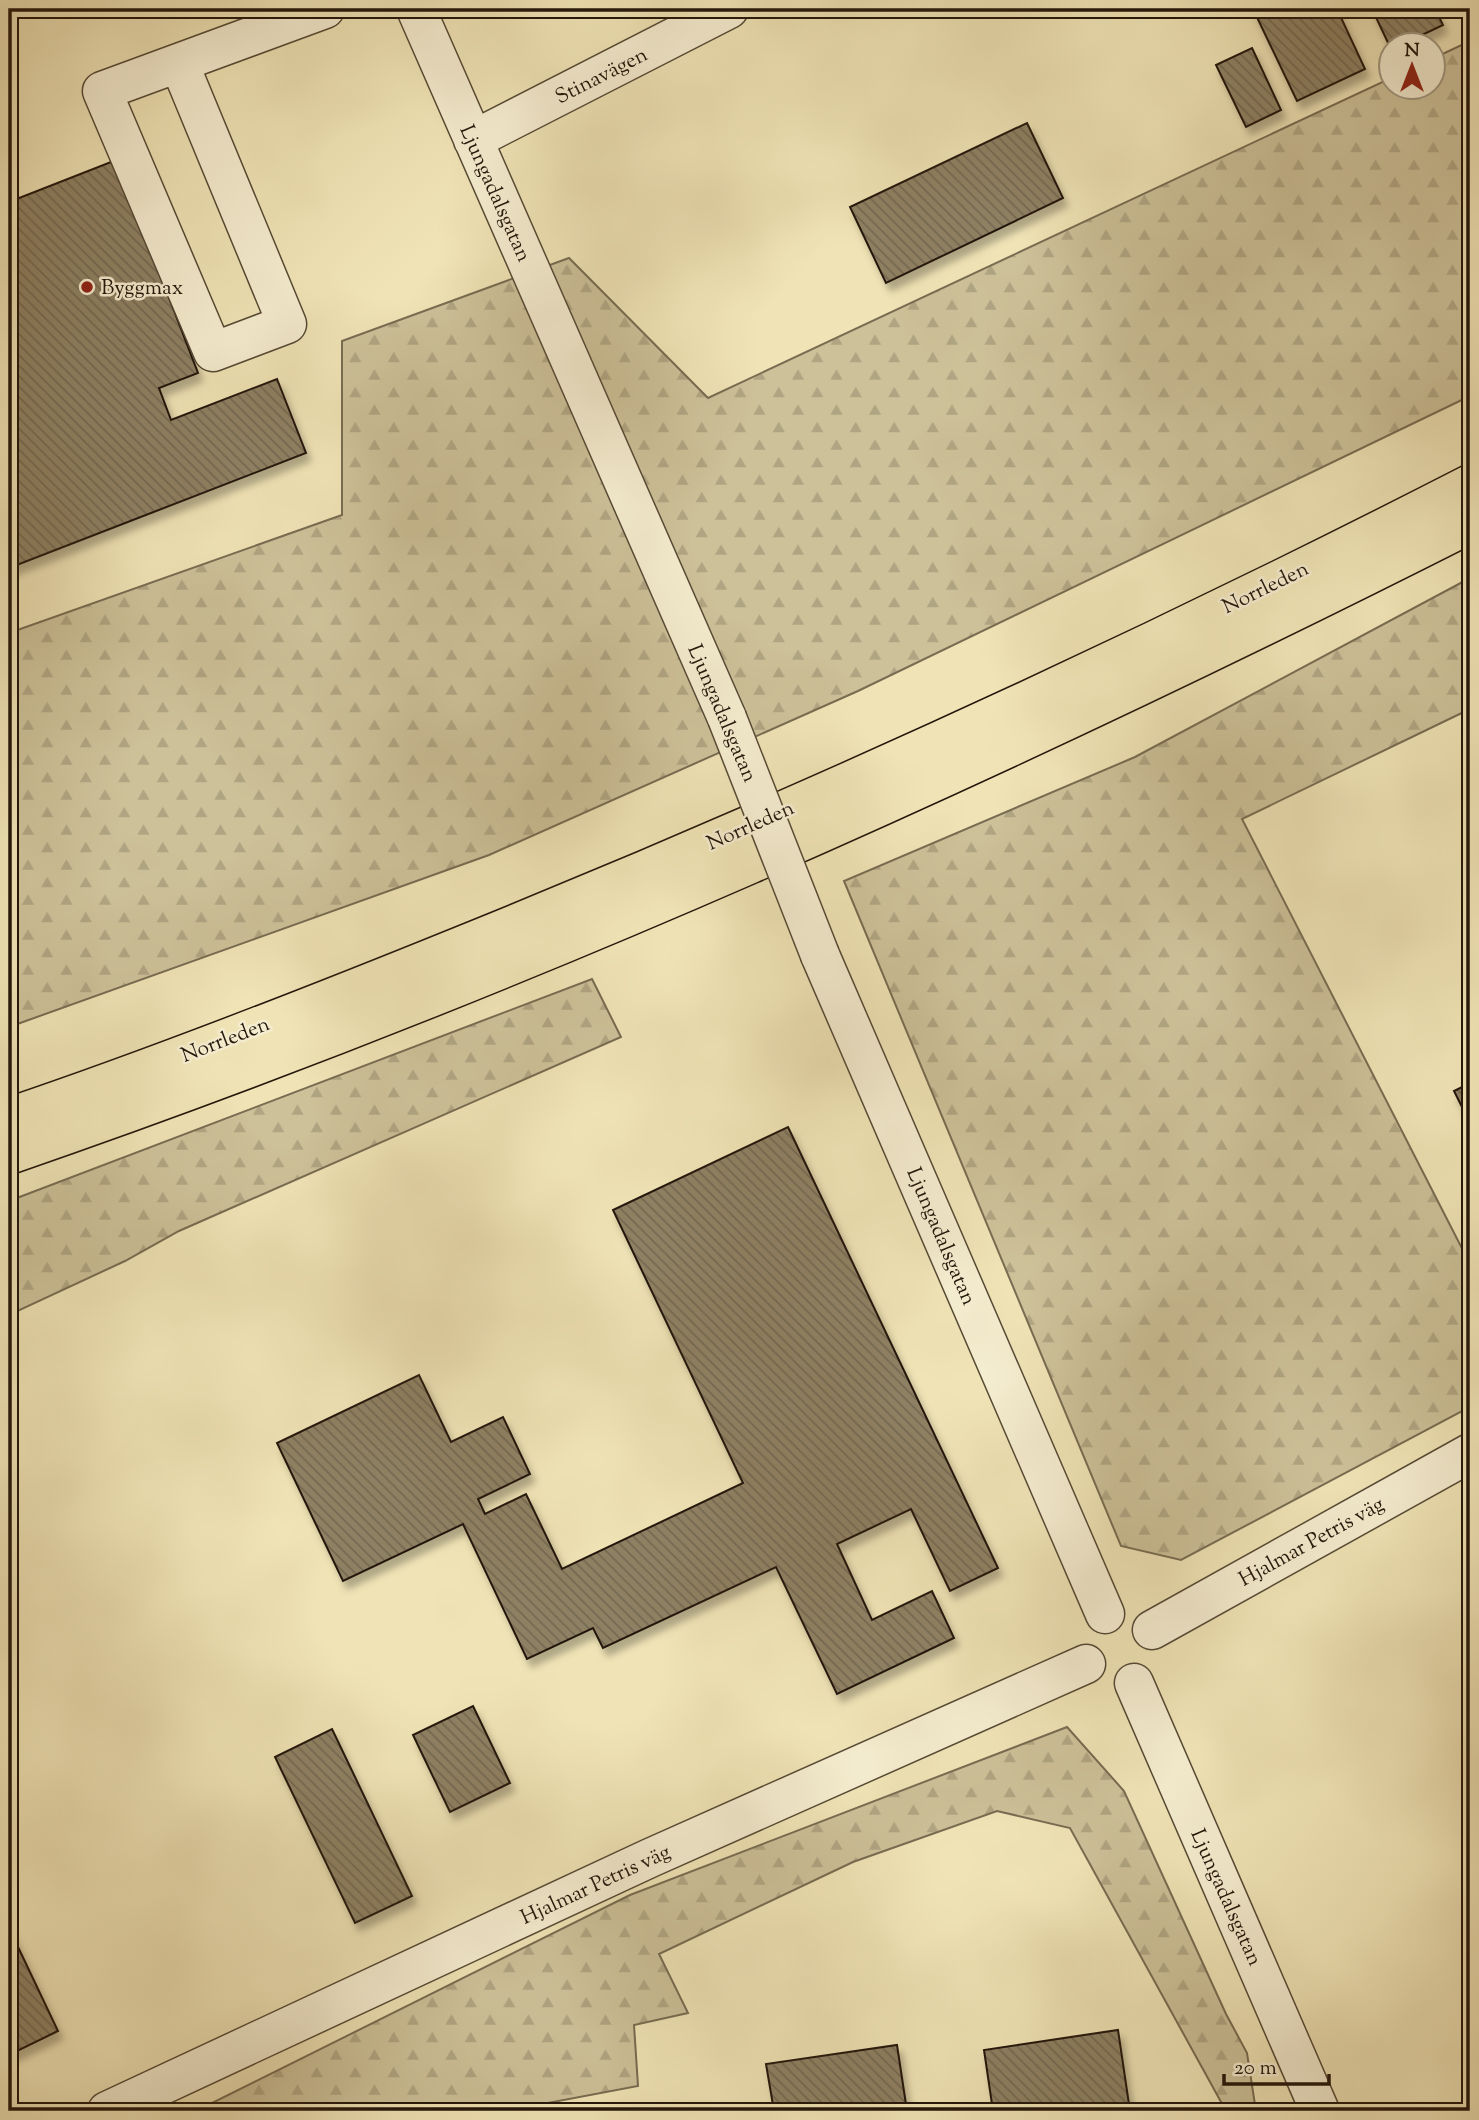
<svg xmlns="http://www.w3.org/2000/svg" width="1479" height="2120" viewBox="0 0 1479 2120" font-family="'Sorts Mill Goudy',serif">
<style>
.forest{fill:url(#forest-firs);stroke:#786c52;stroke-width:2}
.building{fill:url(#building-back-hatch);stroke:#23160b;stroke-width:2;filter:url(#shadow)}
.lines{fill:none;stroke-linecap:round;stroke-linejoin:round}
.minor-casing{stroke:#564a36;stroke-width:41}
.highway-casing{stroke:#23160b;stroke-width:41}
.minor{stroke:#f5edd0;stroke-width:38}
.highway{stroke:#f0e4b6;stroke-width:38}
.minor-bridge-casing{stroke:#564a36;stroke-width:41;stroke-linecap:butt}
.minor-bridge{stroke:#f5edd0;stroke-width:38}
.poi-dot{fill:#8f2418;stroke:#f5edd0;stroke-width:2.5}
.labels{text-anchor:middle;stroke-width:5;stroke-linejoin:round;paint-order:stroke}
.street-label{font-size:21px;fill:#23160b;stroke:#f5edd0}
.poi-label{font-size:21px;fill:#23160b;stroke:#f5edd0;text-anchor:start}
</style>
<defs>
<pattern id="forest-firs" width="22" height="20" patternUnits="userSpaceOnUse" patternTransform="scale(1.75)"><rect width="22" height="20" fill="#cdc199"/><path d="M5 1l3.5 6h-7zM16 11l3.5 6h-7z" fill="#b0a582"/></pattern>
<pattern id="building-back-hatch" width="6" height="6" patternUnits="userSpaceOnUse" patternTransform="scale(1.75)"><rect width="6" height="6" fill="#8e8164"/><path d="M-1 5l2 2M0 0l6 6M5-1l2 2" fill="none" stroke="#746951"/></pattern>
<filter id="shadow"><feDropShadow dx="4.5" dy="8" stdDeviation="3.5" flood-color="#0004"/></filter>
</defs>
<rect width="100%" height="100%" fill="#f0e4b6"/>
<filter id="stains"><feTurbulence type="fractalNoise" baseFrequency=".00286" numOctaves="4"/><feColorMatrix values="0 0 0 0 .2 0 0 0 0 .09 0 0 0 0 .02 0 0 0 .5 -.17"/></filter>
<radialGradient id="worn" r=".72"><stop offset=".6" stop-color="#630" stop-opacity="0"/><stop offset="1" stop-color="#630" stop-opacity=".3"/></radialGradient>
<!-- forest -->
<path class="forest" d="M1470 41V396L858 691 489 855 9 1027V633L342 515V341L569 258 708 398 1391 78 1392 88H1434V58Z
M1470 578V709L1242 819 1470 1264V1407L1181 1560 1121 1546 844 881 1135 757Z
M592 979 621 1037 179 1231 125 1261 9 1315V1201Z
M1067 1727 1124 1791 1226 2014 1247 2053 1256 2111H1226L1070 1828 997 1811 853 1862 659 1954 688 2013 634 2025 638 2086 505 2111H196L630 1895Z"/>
<!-- building -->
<path class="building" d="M1253 9H1337L1365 69 1297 101Z
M1372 9H1435L1443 25 1399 46H1392L1391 49Z
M1252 48 1281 110 1246 127 1216 65Z
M1027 123 1063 198 886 283 850 207Z
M116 160 198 373 159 388 171 420 277 379 306 453 9 568V202Z
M1470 1083V1123L1454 1091Z
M788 1127 998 1568 950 1591 911 1509 837 1544 872 1620 932 1591 954 1638 837 1694 776 1567 603 1648 593 1628 527 1659 463 1524 343 1581 277 1443 419 1375 451 1442 503 1417 530 1474 478 1499 485 1514 526 1494 562 1569 743 1483 613 1210Z
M473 1706 510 1783 450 1812 413 1735Z
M332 1729 412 1896 355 1923 275 1757Z
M9 1928 58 2031 9 2055Z
M1118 2030 1130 2111H993L984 2050Z
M897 2045 907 2111H774L766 2064Z"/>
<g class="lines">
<!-- minor casing -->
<g class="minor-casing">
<path id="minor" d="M416 9 727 718
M179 63 287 324 213 352 102 91 325 9
M473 140 729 9
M820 955 1105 1614
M1152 1630 1470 1453
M1134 1683 1320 2111
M107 2111 650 1858 1086 1664"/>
</g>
<!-- highway casing -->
<g class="highway-casing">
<path id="highway" d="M9 1117C160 1066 310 1007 458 947 803 808 1140 653 1470 484
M9 1155C511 982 997 763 1470 524"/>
</g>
<!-- minor -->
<use href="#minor" class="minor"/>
<!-- highway -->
<use href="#highway" class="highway"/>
<!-- minor-bridge casing -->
<g class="minor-bridge-casing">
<path id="minor-bridge" d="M727 718 820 955"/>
</g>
<!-- minor-bridge -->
<use href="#minor-bridge" class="minor-bridge"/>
</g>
<!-- markers -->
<circle class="poi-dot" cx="87" cy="287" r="7"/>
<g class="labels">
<!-- street labels -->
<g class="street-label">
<text transform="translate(601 75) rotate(-27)" y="7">Stinavägen</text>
<text transform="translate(496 193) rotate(66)" y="7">Ljungadalsgatan</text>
<text transform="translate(1265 587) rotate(-26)" y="7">Norrleden</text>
<text transform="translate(723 713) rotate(67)" y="7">Ljungadalsgatan</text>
<text transform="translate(750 825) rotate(-24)" y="7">Norrleden</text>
<text transform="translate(225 1039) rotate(-21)" y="7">Norrleden</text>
<text transform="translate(942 1236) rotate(67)" y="7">Ljungadalsgatan</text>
<text transform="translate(1311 1541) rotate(-29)" y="7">Hjalmar Petris väg</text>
<text transform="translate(595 1884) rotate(-25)" y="7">Hjalmar Petris väg</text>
<text transform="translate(1227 1897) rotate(66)" y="7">Ljungadalsgatan</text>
</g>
<!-- poi labels -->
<g class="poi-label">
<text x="101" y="294">Byggmax</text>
</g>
</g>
<!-- margin -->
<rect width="1479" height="2120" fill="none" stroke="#f0e4b6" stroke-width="35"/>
<rect x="10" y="10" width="1458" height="2099" fill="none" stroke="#23160b" stroke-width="3.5"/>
<rect x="18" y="18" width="1444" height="2085" fill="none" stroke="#23160b" stroke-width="2"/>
<!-- north arrow -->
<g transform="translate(1412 66)"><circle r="33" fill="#f5edd0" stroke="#a19781" stroke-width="2"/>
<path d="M0-5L12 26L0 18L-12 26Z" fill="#8f2418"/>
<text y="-10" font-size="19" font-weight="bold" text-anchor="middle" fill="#23160b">N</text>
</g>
<!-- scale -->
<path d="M1224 2074v10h105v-10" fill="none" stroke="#23160b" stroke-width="3.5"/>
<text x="1234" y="2074" font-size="21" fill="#23160b" stroke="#f5edd0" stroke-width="5" paint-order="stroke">20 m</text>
<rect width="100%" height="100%" filter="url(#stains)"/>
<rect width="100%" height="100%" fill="url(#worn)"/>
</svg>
